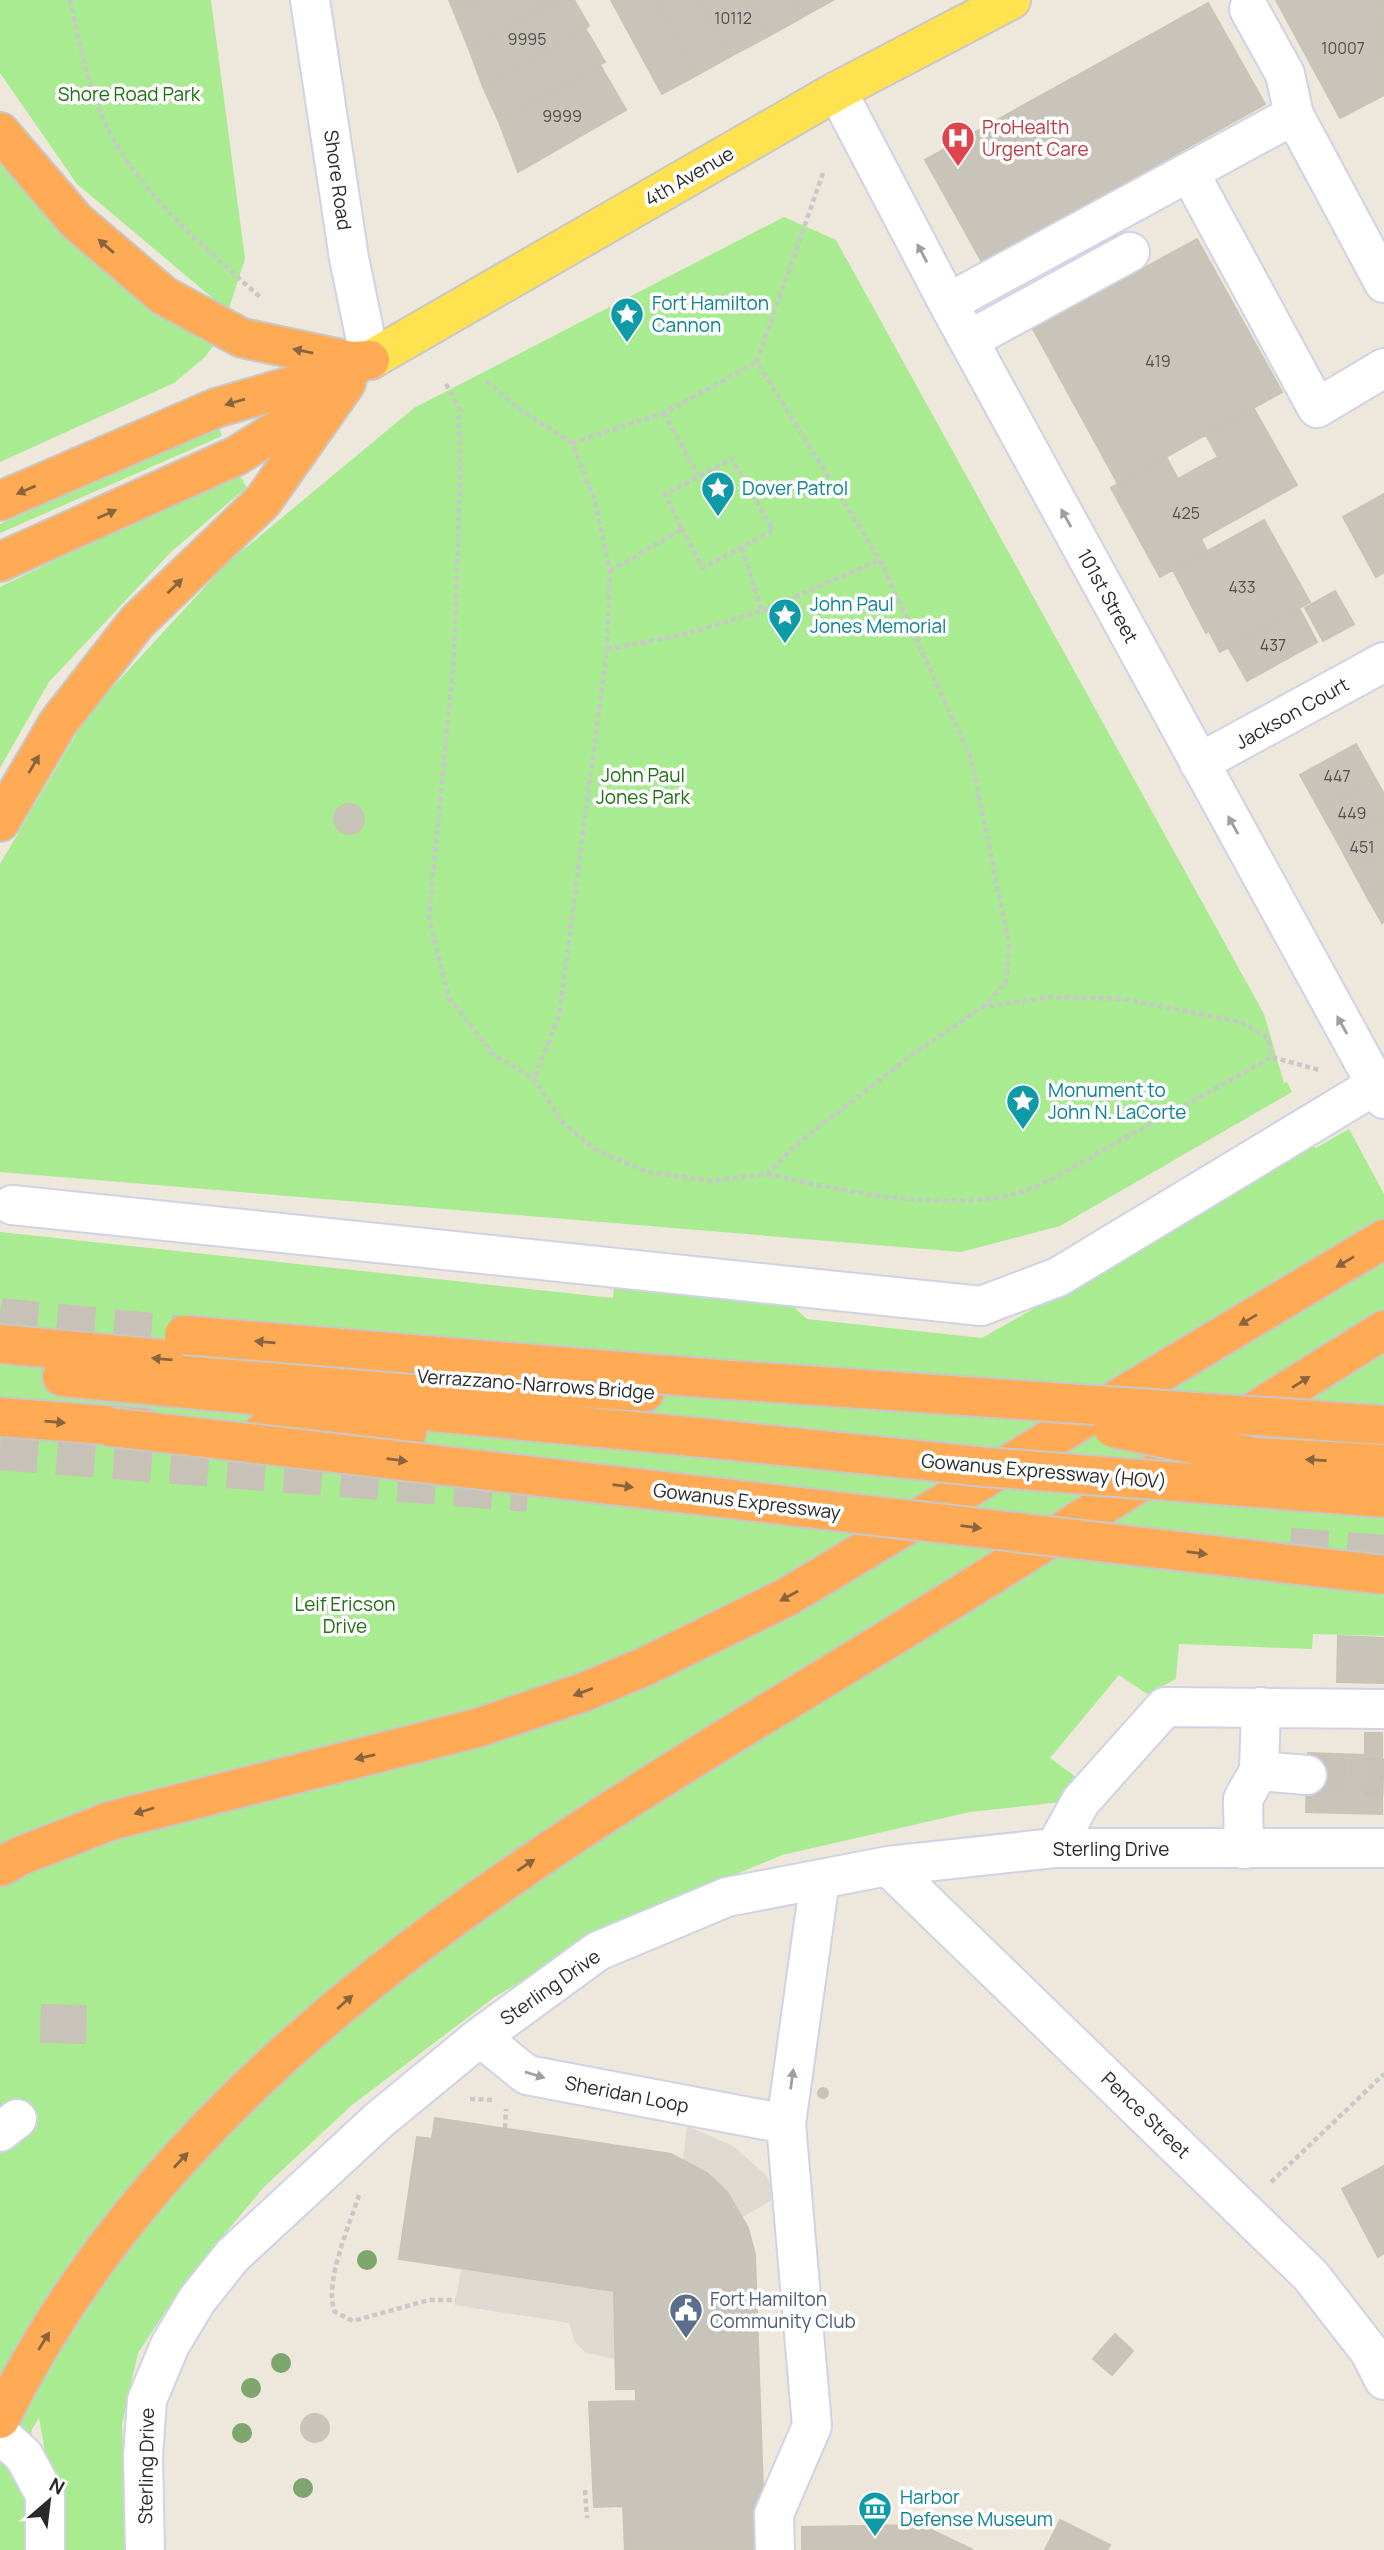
<svg xmlns="http://www.w3.org/2000/svg" width="1384" height="2550" viewBox="0 0 1384 2550" font-family="Manrope,sans-serif">
<style>
.green{fill:#a9eb91}
.plaza{fill:#dedad2}
.building{fill:#c9c4ba;stroke:#cac3b4;stroke-width:2}
.lines{fill:none;stroke-linecap:round;stroke-linejoin:round}
.minor-tunnel{stroke:#c7c1b8;stroke-width:38;stroke-dasharray:38 19;stroke-linecap:butt}
.highway-tunnel{stroke:#c7c1b8;stroke-width:38;stroke-dasharray:38 19;stroke-linecap:butt}
.minor-casing{stroke:#d0d2e5;stroke-width:42}
.major-casing{stroke:#c8c8c8;stroke-width:42}
.highway-casing{stroke:#c8c8c8;stroke-width:42}
.path{stroke:#c8c8c8;stroke-width:4.5;stroke-dasharray:5 3.5;stroke-linecap:butt}
.minor{stroke:#fff;stroke-width:38}
.major{stroke:#ffe24f;stroke-width:38}
.highway{stroke:#fa5;stroke-width:38}
.highway-bridge-casing{stroke:#c8c8c8;stroke-width:42;stroke-linecap:butt}
.highway-bridge{stroke:#fa5;stroke-width:38}
.tree{fill:#7ca66c}
.oneway{fill:#8a643d}
.oneway2{fill:#9f9f9f}
.labels{text-anchor:middle;stroke-width:7;stroke-linejoin:round;paint-order:stroke}
.number-label{font-size:16px;fill:#52504e}
.park-label{font-size:19px;fill:#1f7012;stroke:#fff}
.health-label{font-size:19px;fill:#be3a42;stroke:#fff;text-anchor:start}
.street-label{font-size:19px;fill:#2a2a2a;stroke:#fff}
.culture-label{font-size:19px;fill:#0d838f;stroke:#fff;text-anchor:start}
.service-label{font-size:19px;fill:#4e5e75;stroke:#fff;text-anchor:start}
</style>
<rect width="100%" height="100%" fill="#eee7db"/>
<!-- green -->
<path class="green" d="M0 0H211L245 259 228 311 77 184 0 73Z
M0 157 208 337 214 345 205 357 174 383 0 462Z
M784 217 836 240 1264 1014 1284 1083 1287 1082 1292 1092 1060 1226 961 1252 0 1172V864L88 714 225 565 414 408Z
M219 427 222 436 0 533V524Z
M237 472 247 487 171 552 49 682 0 768V587Z
M1349 1129 1384 1194V1636L1313 1634 1312 1649 1179 1644 1176 1679 1147 1694 1119 1675 1050 1758 1084 1783 1070 1801 970 1812 782 1855 637 1916 496 1996 352 2105 264 2187 186 2280 138 2353 122 2424 127 2550H60L65 2531 50 2479 39 2418 32 2429 22 2495 35 2518 34 2550H0V1232L613 1298 614 1287 780 1295 807 1319 982 1338 1100 1271 1307 1141 1316 1148Z"/>
<!-- plaza -->
<path class="plaza" d="M687 2126 733 2146 766 2175 777 2197 743 2217 727 2192 713 2178 683 2160Z
M461 2269 614 2291 615 2359 586 2353 575 2342 569 2323 455 2305Z"/>
<!-- building -->
<path class="building" d="M449 0H475L454 12Z
M475 0H555L469 49 454 12Z
M555 0H574L589 26 483 87 469 49Z
M611 0H656L697 75 662 94Z
M656 0H700L731 56 697 75Z
M700 0H747L767 37 731 56Z
M747 0H791L801 18 767 37Z
M791 0H833L801 18Z
M1276 0H1383L1384 95 1340 118Z
M1208 3 1265 104 982 262 925 160Z
M585 28 605 62 499 122 483 87Z
M600 65 626 110 518 172 499 122Z
M1197 239 1282 392 1118 484 1033 329Z
M1254 409 1297 485 1201 539 1207 551 1160 577 1111 488 1166 457 1178 479 1218 457 1206 435Z
M1384 494V572L1376 577 1343 517Z
M1264 520 1310 602 1220 652 1209 631 1206 633 1173 570Z
M1335 591 1354 624 1323 641 1305 608Z
M1299 608 1317 642 1247 681 1228 647Z
M1356 744 1375 778 1319 809 1300 775Z
M1375 778 1384 794V817L1338 843 1319 809Z
M334 819a15 15 0 1 1 30 0a15 15 0 1 1-30 0Z
M1384 817V851L1352 869 1338 843Z
M1384 851V885L1366 895 1352 869Z
M1384 885V922L1382 923 1366 895Z
M1338 1636 1384 1638V1683L1337 1682Z
M1365 1733H1382V1814L1306 1812 1308 1753 1365 1755Z
M42 2005 86 2006 85 2043 41 2042Z
M818 2093a5 5 0 1 1 10 0a5 5 0 1 1-10 0Z
M435 2118 671 2154 707 2173 727 2192 748 2228 755 2255 765 2550H625L623 2506 594 2507 589 2402 636 2401V2389H616L614 2291 399 2259 417 2137 432 2139Z
M1384 2166V2253L1378 2257 1342 2189Z
M1115 2334 1133 2351 1112 2375 1093 2359Z
M301 2428a14 14 0 1 1 28 0a14 14 0 1 1-28 0Z
M1060 2520 1110 2545 1107 2550H1045Z
M921 2525 973 2550H802V2527Z"/>
<g class="lines">
<!-- minor-tunnel -->
<path class="minor-tunnel" d="M1307 1775 1384 1778"/>
<!-- highway-tunnel -->
<path class="highway-tunnel" d="M0 1317 184 1335
M0 1451 528 1493
M1290 1547 1384 1554"/>
<!-- minor casing -->
<g class="minor-casing">
<path id="minor" d="M310 0 349 258 370 360
M1249 9 1285 74 1294 115 1384 283
M837 91 948 303 1384 1099
M1189 172 1317 408 1384 368
M948 303 1294 115
M969 340 1130 252
M1199 763 1384 662
M12 1205 981 1306 1058 1277 1384 1080
M1259 1771 1307 1775
M1055 1848 1081 1801 1165 1707 1384 1709
M1244 1849 1243 1799 1259 1771 1261 1707
M888 1866 1311 2276 1370 2352 1384 2380
M480 2037 527 2075 786 2124 820 1879
M0 2132 17 2119
M0 2434 24 2456 45 2495V2550
M145 2550 143 2456 147 2400 170 2345 197 2300 232 2256 379 2120 480 2037 598 1951 727 1897 888 1866 1055 1848H1384
M775 2550 774 2514 812 2426 786 2124"/>
</g>
<!-- major casing -->
<g class="major-casing">
<path id="major" d="M370 360 837 91 1011 0"/>
</g>
<!-- highway casing -->
<g class="highway-casing">
<path id="highway" d="M0 132 76 221 164 296 242 338 351 361 370 360
M0 501 216 408 353 368
M0 562 236 456 327 399
M0 822 58 723 137 622 263 501 346 383
M0 1344 230 1365 645 1392
M62 1377 705 1438
M0 1417 144 1428
M264 1431 407 1432
M0 1867 20 1856 110 1821 477 1728 584 1692 646 1666 787 1597 1384 1239
M0 2419C180 2055 549 1846 882 1643 1050 1540 1216 1434 1384 1330"/>
</g>
<!-- path -->
<path class="path" d="M70 0C78 37 86 78 101 113 131 187 202 245 260 297
M823 173 757 362 880 560 971 758 1009 943 1006 983 983 1006
M486 381 522 411 572 443 595 501 610 571 607 649 559 1016 534 1079
M446 384 459 408 460 480 454 656 429 918 449 998 493 1054 534 1079 563 1123 596 1150 647 1172 712 1181 767 1174 798 1143 912 1055 982 1007 1051 997 1124 999 1241 1022 1267 1037 1272 1057 1319 1070
M664 413 698 475
M572 443 664 413 757 362
M742 548 762 611
M610 571 682 529 665 494 732 459 773 530 703 568 682 529
M607 649 682 635 762 611 880 560
M767 1174C840 1190 919 1208 993 1198 1036 1193 1077 1165 1114 1144 1167 1115 1220 1086 1272 1057
M470 2099 493 2100
M505 2128 506 2109
M1271 2182 1384 2074
M359 2195C350 2224 323 2284 335 2312L353 2321 429 2300H456
M585 2490 587 2518"/>
<!-- minor -->
<use href="#minor" class="minor"/>
<!-- major -->
<use href="#major" class="major"/>
<!-- highway -->
<use href="#highway" class="highway"/>
<!-- highway-bridge casing -->
<g class="highway-bridge-casing">
<path id="highway-bridge" d="M184 1335 716 1379 1384 1425
M110 1427 1384 1575
M1113 1428 1255 1457 1384 1464
M705 1438 985 1467 1384 1498"/>
</g>
<!-- highway-bridge -->
<use href="#highway-bridge" class="highway-bridge"/>
</g>
<!-- trees -->
<g class="tree">
<circle cx="367" cy="2260" r="10"/>
<circle cx="281" cy="2363" r="10"/>
<circle cx="251" cy="2388" r="10"/>
<circle cx="242" cy="2433" r="10"/>
<circle cx="303" cy="2488" r="10"/>
</g>
<!-- one-way arrows -->
<defs><path id="oneway-solid" d="M-6-.8H1V-3.2L6.5 0L1 3.2V.8H-6Z" transform="scale(1.75)"/></defs>
<g class="oneway">
<use href="#oneway-solid" transform="translate(106 246) rotate(-139)"/>
<use href="#oneway-solid" transform="translate(303 351) rotate(-169)"/>
<use href="#oneway-solid" transform="translate(235 402) rotate(164)"/>
<use href="#oneway-solid" transform="translate(26 490) rotate(157)"/>
<use href="#oneway-solid" transform="translate(107 514) rotate(-24)"/>
<use href="#oneway-solid" transform="translate(175 586) rotate(-44)"/>
<use href="#oneway-solid" transform="translate(34 764) rotate(-60)"/>
<use href="#oneway-solid" transform="translate(1345 1262) rotate(149)"/>
<use href="#oneway-solid" transform="translate(1248 1320) rotate(149)"/>
<use href="#oneway-solid" transform="translate(265 1342) rotate(-175)"/>
<use href="#oneway-solid" transform="translate(162 1359) rotate(-175)"/>
<use href="#oneway-solid" transform="translate(1301 1382) rotate(-32)"/>
<use href="#oneway-solid" transform="translate(55 1422) rotate(5)"/>
<use href="#oneway-solid" transform="translate(397 1460) rotate(7)"/>
<use href="#oneway-solid" transform="translate(1316 1460) rotate(-177)"/>
<use href="#oneway-solid" transform="translate(623 1486) rotate(7)"/>
<use href="#oneway-solid" transform="translate(971 1527) rotate(7)"/>
<use href="#oneway-solid" transform="translate(1197 1553) rotate(7)"/>
<use href="#oneway-solid" transform="translate(789 1596) rotate(151)"/>
<use href="#oneway-solid" transform="translate(583 1692) rotate(159)"/>
<use href="#oneway-solid" transform="translate(365 1757) rotate(167)"/>
<use href="#oneway-solid" transform="translate(144 1811) rotate(163)"/>
<use href="#oneway-solid" transform="translate(526 1865) rotate(-34)"/>
<use href="#oneway-solid" transform="translate(345 2002) rotate(-42)"/>
<use href="#oneway-solid" transform="translate(181 2160) rotate(-47)"/>
<use href="#oneway-solid" transform="translate(44 2341) rotate(-58)"/>
</g>
<g class="oneway2">
<use href="#oneway-solid" transform="translate(922 253) rotate(-118)"/>
<use href="#oneway-solid" transform="translate(1066 518) rotate(-119)"/>
<use href="#oneway-solid" transform="translate(1233 825) rotate(-119)"/>
<use href="#oneway-solid" transform="translate(1342 1025) rotate(-119)"/>
<use href="#oneway-solid" transform="translate(535 2075) rotate(17)"/>
<use href="#oneway-solid" transform="translate(792 2079) rotate(-82)"/>
</g>
<!-- icons -->
<defs>
<g id="hospital-pin" transform="scale(1.75)"><path d="M0 17L-7.5 6A9.5 9.5 0 1 1 7.5 6Z" fill="#e0444e" stroke="#fff"/><path d="M-5-5h3v3.5h4V-5h3V5h-3V1.5h-4V5h-3Z" fill="#fff"/></g>
<g id="sight-pin" transform="scale(1.75)"><path d="M0 17L-7.5 6A9.5 9.5 0 1 1 7.5 6Z" fill="#0f9aa8" stroke="#fff"/><path d="M0-6L1.8-2.2L6-1.7L2.9 1.2L3.7 5.4L0 3.3L-3.7 5.4L-2.9 1.2L-6-1.7L-1.8-2.2Z" fill="#fff"/></g>
<g id="civic-pin" transform="scale(1.75)"><path d="M0 17L-7.5 6A9.5 9.5 0 1 1 7.5 6Z" fill="#5c6f8a" stroke="#fff"/><path d="M-.6-6.5H3V-4.5H.6V-3L4-1V1h2V6H-6V1h2V-1L-.6-3ZM-1.2 2.5V6h2.4V2.5Z" fill="#fff"/></g>
<g id="museum-pin" transform="scale(1.75)"><path d="M0 17L-7.5 6A9.5 9.5 0 1 1 7.5 6Z" fill="#0f9aa8" stroke="#fff"/><path d="M0-6L6-3V-2H-6V-3ZM-5-1h2V3h-2ZM-1-1h2V3h-2ZM3-1h2V3H3ZM-6 4H6V6H-6Z" fill="#fff"/></g>
</defs>
<g fill-rule="evenodd">
<use href="#hospital-pin" x="958" y="138"/>
<use href="#sight-pin" x="627" y="314"/>
<use href="#sight-pin" x="718" y="488"/>
<use href="#sight-pin" x="785" y="615"/>
<use href="#sight-pin" x="1023" y="1101"/>
<use href="#civic-pin" x="686" y="2310"/>
<use href="#museum-pin" x="875" y="2508"/>
</g>
<g class="labels">
<!-- number labels -->
<g class="number-label">
<text x="733" y="24">10112</text>
<text x="527" y="45">9995</text>
<text x="1343" y="54">10007</text>
<text x="562" y="122">9999</text>
<text x="1158" y="367">419</text>
<text x="1186" y="519">425</text>
<text x="1242" y="593">433</text>
<text x="1273" y="651">437</text>
<text x="1337" y="782">447</text>
<text x="1352" y="819">449</text>
<text x="1362" y="853">451</text>
</g>
<!-- park labels -->
<g class="park-label">
<text x="129" y="101">Shore Road Park</text>
<text x="643" y="782">John Paul<tspan x="643" dy="22">Jones Park</tspan></text>
<text x="345" y="1611">Leif Ericson<tspan x="345" dy="22">Drive</tspan></text>
</g>
<!-- health labels -->
<g class="health-label">
<text x="982" y="134">ProHealth<tspan x="982" dy="22">Urgent Care</tspan></text>
</g>
<!-- street labels -->
<g class="street-label">
<text transform="translate(689 176) rotate(-30)" y="7">4th Avenue</text>
<text transform="translate(338 180) rotate(82)" y="7">Shore Road</text>
<text transform="translate(1108 596) rotate(61)" y="7">101st Street</text>
<text transform="translate(1292 713) rotate(-29)" y="7">Jackson Court</text>
<text transform="translate(536 1384) rotate(4)" y="7">Verrazzano-Narrows Bridge</text>
<text transform="translate(1044 1471) rotate(5)" y="7">Gowanus Expressway (HOV)</text>
<text transform="translate(747 1501) rotate(7)" y="7">Gowanus Expressway</text>
<text x="1111" y="1856">Sterling Drive</text>
<text transform="translate(550 1987) rotate(-35)" y="7">Sterling Drive</text>
<text transform="translate(627 2094) rotate(11)" y="7">Sheridan Loop</text>
<text transform="translate(1146 2115) rotate(44)" y="7">Pence Street</text>
<text transform="translate(146 2466) rotate(-89)" y="7">Sterling Drive</text>
</g>
<!-- culture labels -->
<g class="culture-label">
<text x="652" y="310">Fort Hamilton<tspan x="652" dy="22">Cannon</tspan></text>
<text x="742" y="495">Dover Patrol</text>
<text x="810" y="611">John Paul<tspan x="810" dy="22">Jones Memorial</tspan></text>
<text x="1048" y="1097">Monument to<tspan x="1048" dy="22">John N. LaCorte</tspan></text>
<text x="900" y="2504">Harbor<tspan x="900" dy="22">Defense Museum</tspan></text>
</g>
<!-- service labels -->
<g class="service-label">
<text x="710" y="2306">Fort Hamilton<tspan x="710" dy="22">Community Club</tspan></text>
</g>
</g>
<!-- north arrow -->
<g transform="translate(49 2501) rotate(28)" stroke="#ffffff" stroke-width="5" paint-order="stroke">
<path d="M0-5L12 26L0 18L-12 26Z" fill="#2a2a2a"/>
<text y="-10" font-size="19" font-weight="bold" text-anchor="middle" fill="#2a2a2a">N</text>
</g>
</svg>
